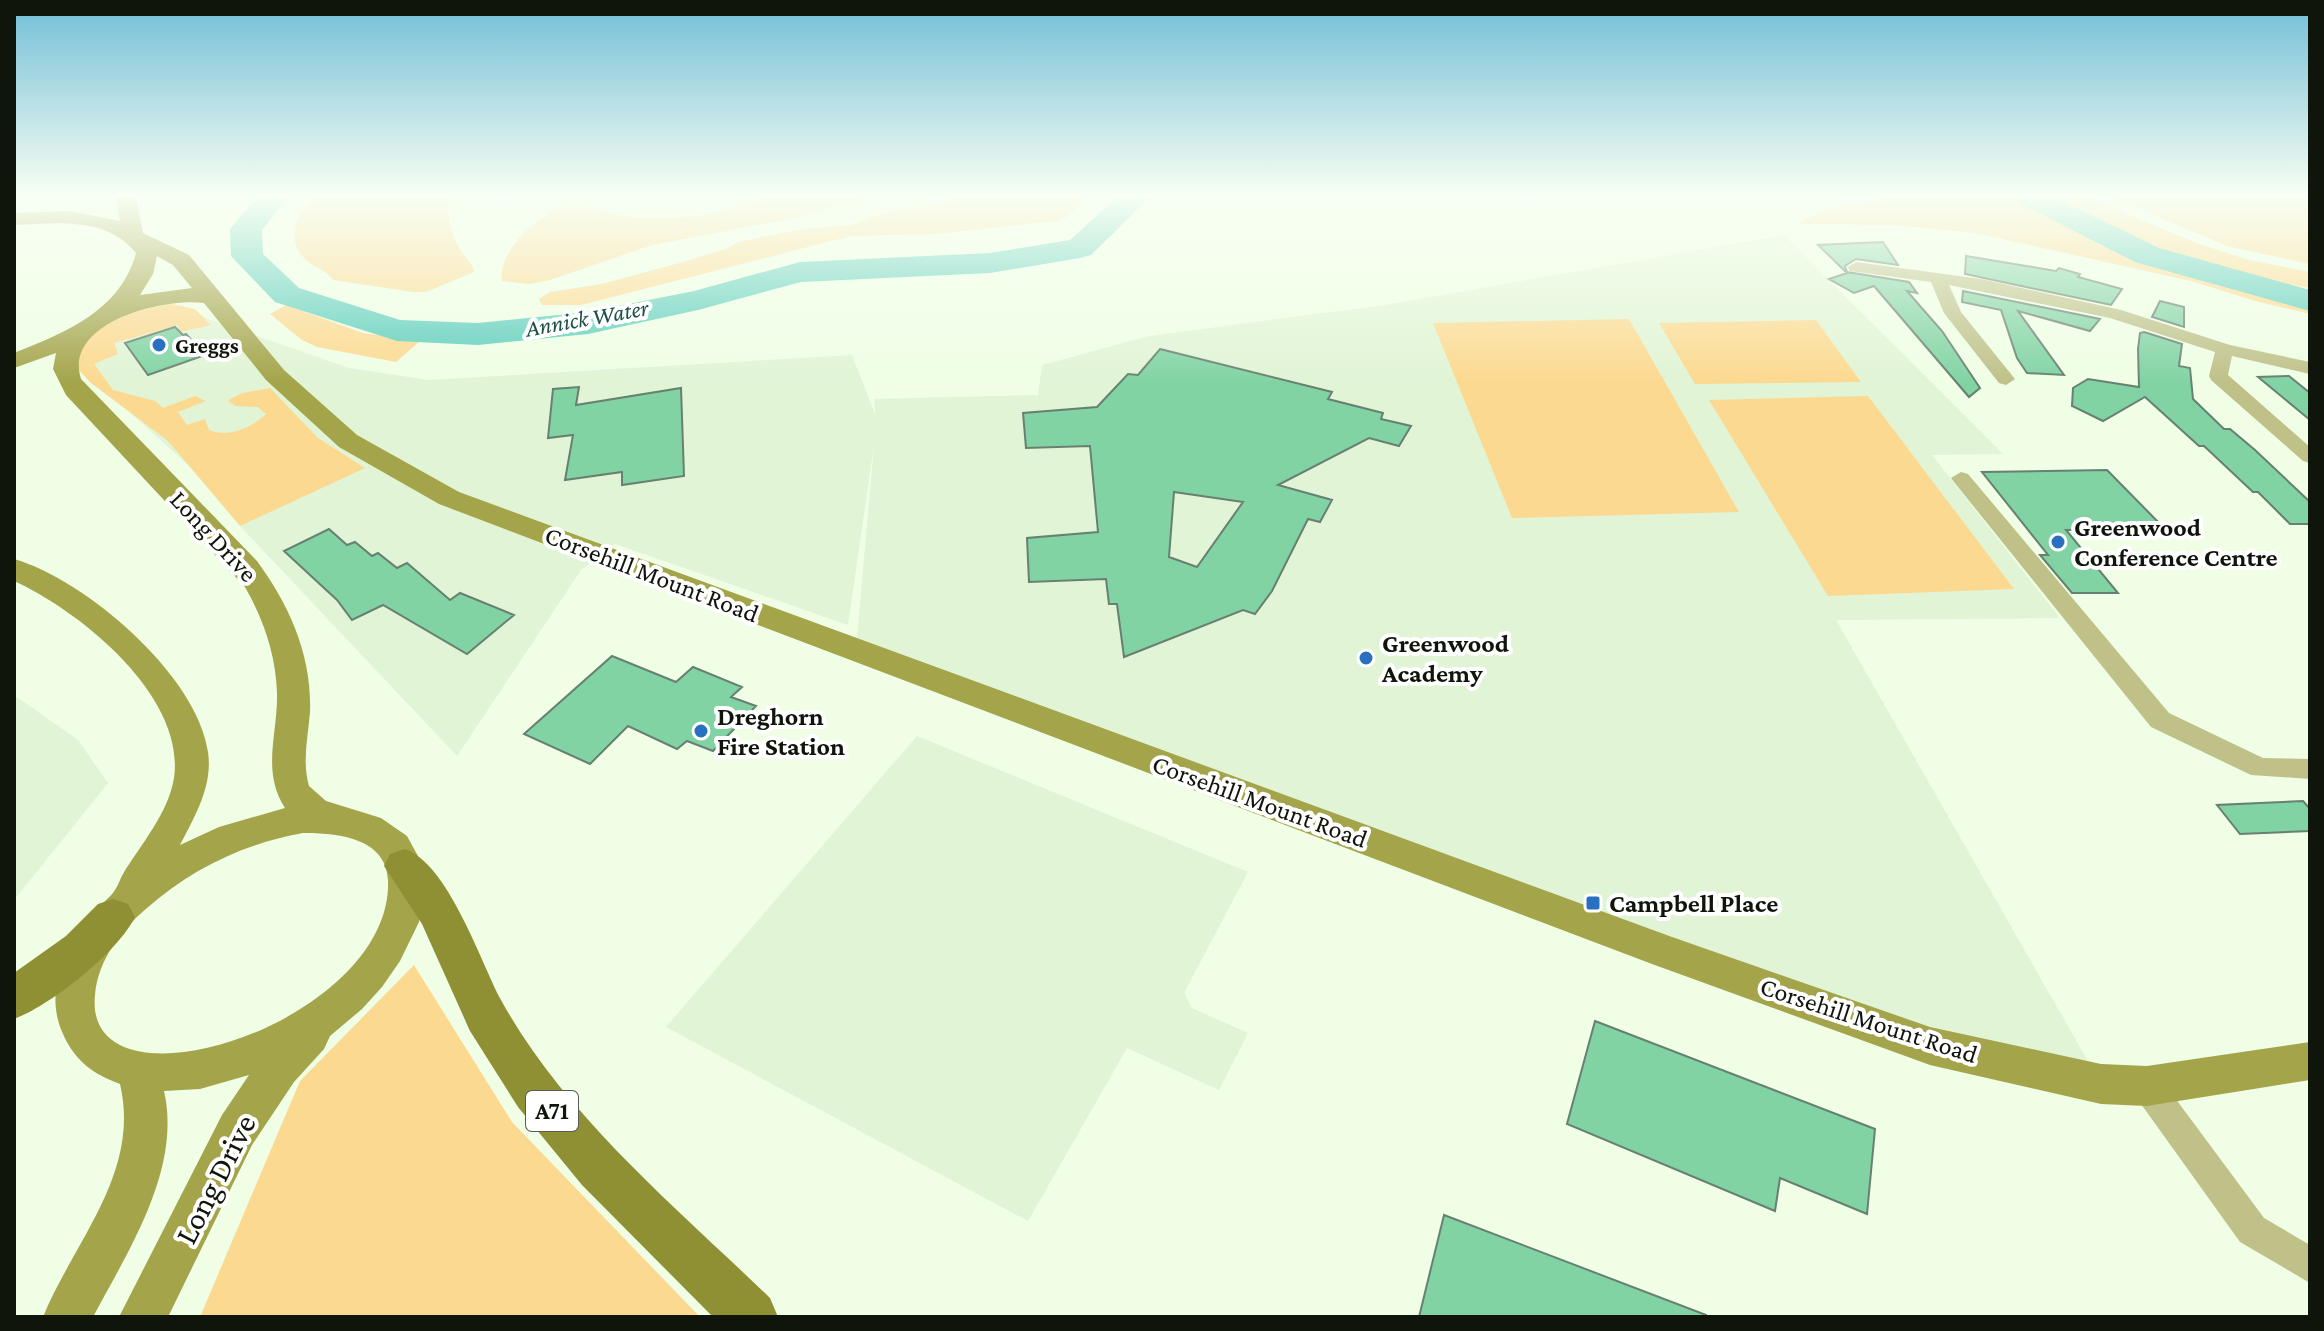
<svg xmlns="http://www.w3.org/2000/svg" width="2324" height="1331" viewBox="0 0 2324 1331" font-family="'Crimson Pro',serif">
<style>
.built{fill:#e1f4d5}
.green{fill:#fcd990}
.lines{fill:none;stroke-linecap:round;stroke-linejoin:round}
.river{fill:#5ecebd;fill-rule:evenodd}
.building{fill:#81d3a4;stroke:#678071;stroke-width:2;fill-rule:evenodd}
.street{fill:#bfc189;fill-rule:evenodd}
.secondary{fill:#a4a44b;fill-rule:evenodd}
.primary{fill:#8f8f34;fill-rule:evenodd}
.poi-dot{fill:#2a70c1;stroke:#fff;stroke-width:3}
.labels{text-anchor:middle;stroke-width:8;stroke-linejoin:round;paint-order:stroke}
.far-poi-label{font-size:22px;font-weight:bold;fill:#10150c;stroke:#fff;text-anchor:start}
.far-water-label{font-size:24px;font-style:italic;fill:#205149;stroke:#fff}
.shield{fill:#fff;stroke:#585b55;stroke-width:2}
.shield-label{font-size:24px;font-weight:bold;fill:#10150c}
.poi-label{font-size:26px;font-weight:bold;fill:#10150c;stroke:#fff;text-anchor:start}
.street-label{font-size:26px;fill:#10150c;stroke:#fff}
.near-street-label{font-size:32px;fill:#10150c;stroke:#fff}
</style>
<rect width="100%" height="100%" fill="#effee5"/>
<!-- built -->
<path class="built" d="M1784 235 2003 454 1932 455 2060 618 1836 620 2101 1084 1930 1046 856 650 874 445 848 625 615 544 581 570 457 756 240 526 198 474 93 379 92 346 189 312 349 368 429 380 852 355 876 417 874 399 1038 395 1042 365 1149 336 1385 305Z
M14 695 78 740 108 783 14 900Z
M917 736 1248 872 1184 993 1192 1008 1248 1033 1219 1090 1127 1048 1028 1221 666 1027Z"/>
<!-- green -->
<path class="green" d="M316 197H449C447 219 451 237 464 255 469 262 473 264 474 272L426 292H413L333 280C326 271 321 270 313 265 283 246 293 216 316 197Z
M771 197H869L795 218 652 245 550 280 529 284 502 281C497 253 538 213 565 207 584 204 607 214 625 216 668 223 731 213 771 197Z
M959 197H1089L1067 217 1056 221 935 234 851 236 581 305H542L539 299 550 292 602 284 683 262 728 248 738 242 803 229 851 225 892 211 933 206Z
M1883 197H2022L2163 264 2252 292 2310 305V314L2255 301 2191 281 1975 233 1894 225 1797 224 1827 209 1877 201Z
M2047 197H2086L2199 244 2249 260 2310 272V288L2267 280 2161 250Z
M2110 197H2310V264L2227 246Z
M172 304 195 309 211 325 180 332 178 325 114 343 118 354 94 364 113 390 155 401 163 408 195 396 206 401 178 412 187 425 205 419 209 430C229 438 251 428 266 414L258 407 235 406 228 400 243 393 270 388 318 438 365 468 240 526 168 441 91 383 75 366C78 359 80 349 85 343 102 319 145 308 172 304Z
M286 305 363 333 420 341 396 362 317 347 302 340 270 314Z
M1629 319 1739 512 1512 518 1433 323Z
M1816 320 1861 382 1695 384 1659 323Z
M1868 396 2014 589 1828 596 1709 400Z
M414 965 512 1122 700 1317H200L300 1081Z"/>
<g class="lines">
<!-- river -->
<path class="river" d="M257 197H288L262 230 263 254 299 288 400 320 478 323 588 312 694 291 800 262 990 253 1070 240 1117 197H1150L1091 255 1080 258 990 273 801 282 698 310 588 334 478 345 397 341 275 302 231 256 230 229Z
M2015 197H2054L2159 248 2310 290V311L2135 262 2019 203Z"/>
</g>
<!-- building -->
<path class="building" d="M1883 242 1898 265 1856 259 1845 266 1847 272 1909 282 1917 293 1907 291 1942 331 1980 388 1969 397 1874 286 1854 293 1829 279 1847 273 1818 245Z
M1966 256 2056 271 2059 268 2080 274 2078 277 2122 289 2111 305 1965 274Z
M1963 291 2100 319 2090 331 2018 311 2064 375 2027 373 2017 358 2001 310 1962 302Z
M2160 301 2184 307V327L2152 317Z
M175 327 183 335 186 334 205 355 148 375 125 343Z
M2144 332 2182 344 2179 366 2190 368 2193 399 2224 429H2230L2255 450 2310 502V524H2290L2258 492H2253L2204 446H2199L2145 397 2103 421 2072 406 2073 388 2088 379 2139 387 2138 349 2140 333Z
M1160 349 1332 392 1328 399 1383 413 1381 419 1411 426 1399 446 1369 438 1278 485 1332 500 1320 522 1308 519 1272 591 1255 614 1243 610 1124 657 1117 604H1109L1106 579 1029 582 1027 538 1098 532 1090 446 1026 448 1023 413 1097 407 1128 374 1138 375ZM1174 492 1243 502 1197 567 1169 557Z
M2289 376 2310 393V420L2258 377Z
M579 387 576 405 681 388 684 476 622 485V472L565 480 573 435 548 438 553 389Z
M2107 470 2165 529 2066 530 2118 593H2072L2040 555H2048L1982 472Z
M329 529 347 545 355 542 372 556 378 553 397 568 407 563 450 600 460 593 514 615 467 654 383 605 352 620 337 600 284 551Z
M612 656 676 682 693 667 742 687 731 697 756 706 713 751 687 741 677 749 628 726 590 764 524 734Z
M2303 801 2310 809V831L2240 834 2217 805Z
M1595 1021 1875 1129 1867 1214 1780 1178 1775 1211 1567 1124Z
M1444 1215 1706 1315V1317H1419Z"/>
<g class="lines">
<!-- street -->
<path class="street" d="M1856 262 1981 279 2121 310 2230 345 2310 362V374L2232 356 2228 375 2310 447V463L2303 461 2211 380 2209 376 2215 352 2110 318 1949 285 1961 312 2015 379 2006 385 1999 383 1944 313 1931 282 1850 271 1848 267Z
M1961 472 1968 474 2169 713 2263 758 2310 759V779L2251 775 2151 727 1954 482 1951 478Z
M2147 1071 2158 1075 2264 1218 2310 1245V1283L2240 1242 2136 1097 2131 1086 2136 1075Z"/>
<!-- secondary -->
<path class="secondary" d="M116 197H136L143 233 189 255 284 370 357 435 459 492 1672 937 1930 1027 2101 1064 2147 1066 2310 1042V1080L2147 1106 2101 1104 1930 1065 1652 964 439 504 339 447 266 380 204 303C164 298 63 322 81 379L257 561C290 606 312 656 310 712 308 737 302 761 309 786L326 801 381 818 407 836 425 869 426 895 419 922 400 961 382 987 362 1009 330 1036 324 1049 294 1082 252 1145 168 1317H119L222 1115 249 1075 200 1089 164 1091C182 1169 128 1251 93 1317H43C74 1241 141 1173 120 1084 93 1074 75 1061 63 1034 43 991 66 946 94 912 101 904 110 898 115 890 118 886 120 879 123 874 141 844 168 814 174 778 186 696 80 611 14 581V559C85 579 198 676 208 752 213 786 195 816 180 845L219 827 285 808C261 771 278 734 277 693 276 656 264 620 245 587L66 395 53 369 56 353 14 368V353C65 333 121 310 136 253 107 216 56 223 14 225V213L69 211 120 221ZM157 256 173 265 192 288 140 295 153 274ZM303 833C336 833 386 837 388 880 394 1023 82 1122 95 995 98 960 121 930 147 908 193 868 243 844 303 833Z"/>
<!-- primary -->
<path class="primary" d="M405 849C448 864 480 960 501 1000 564 1115 677 1208 770 1298L778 1317H713L582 1185 518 1107 470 1031 422 924 384 866 390 854Z
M113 899 128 904 135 917C118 952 50 1006 14 1019V973L66 936 98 904Z"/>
</g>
<!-- sky -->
<linearGradient id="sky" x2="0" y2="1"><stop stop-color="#71bed7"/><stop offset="0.51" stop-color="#f8fff3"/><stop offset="1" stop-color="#f8fff3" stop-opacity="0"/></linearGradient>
<rect width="2324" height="383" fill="url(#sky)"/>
<!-- markers -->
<g class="poi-dot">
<circle cx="159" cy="345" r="8"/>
<circle cx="2058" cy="542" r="8"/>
<circle cx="1366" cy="658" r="8"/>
<circle cx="701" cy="731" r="8"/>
<rect x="1585" y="895" width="16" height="16" rx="4"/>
</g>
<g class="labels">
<!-- far-poi labels -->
<g class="far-poi-label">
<text x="175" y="353">Greggs</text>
</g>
<!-- far-water labels -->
<g class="far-water-label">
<text transform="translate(587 318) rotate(-10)" y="8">Annick Water</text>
</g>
<!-- shield labels -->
<rect class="shield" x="526" y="1091" width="52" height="40" rx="6"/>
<g class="shield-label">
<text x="552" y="1119">A71</text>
</g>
<!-- poi labels -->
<g class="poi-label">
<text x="2074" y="536">Greenwood<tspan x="2074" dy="30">Conference Centre</tspan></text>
<text x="1382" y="652">Greenwood<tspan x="1382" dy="30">Academy</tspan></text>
<text x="717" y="725">Dreghorn<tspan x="717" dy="30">Fire Station</tspan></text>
<text x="1609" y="912">Campbell Place</text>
</g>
<!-- street labels -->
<g class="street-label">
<text transform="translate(214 536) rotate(47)" y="9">Long Drive</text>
<text transform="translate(652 574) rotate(21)" y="9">Corsehill Mount Road</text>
<text transform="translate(1260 801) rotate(20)" y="9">Corsehill Mount Road</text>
<text transform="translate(1869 1020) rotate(18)" y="9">Corsehill Mount Road</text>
</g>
<!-- near-street labels -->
<g class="near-street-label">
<text transform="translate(215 1179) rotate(-63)" y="11">Long Drive</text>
</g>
</g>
<!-- border -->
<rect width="2324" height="1331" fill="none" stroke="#10150c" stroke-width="32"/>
</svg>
